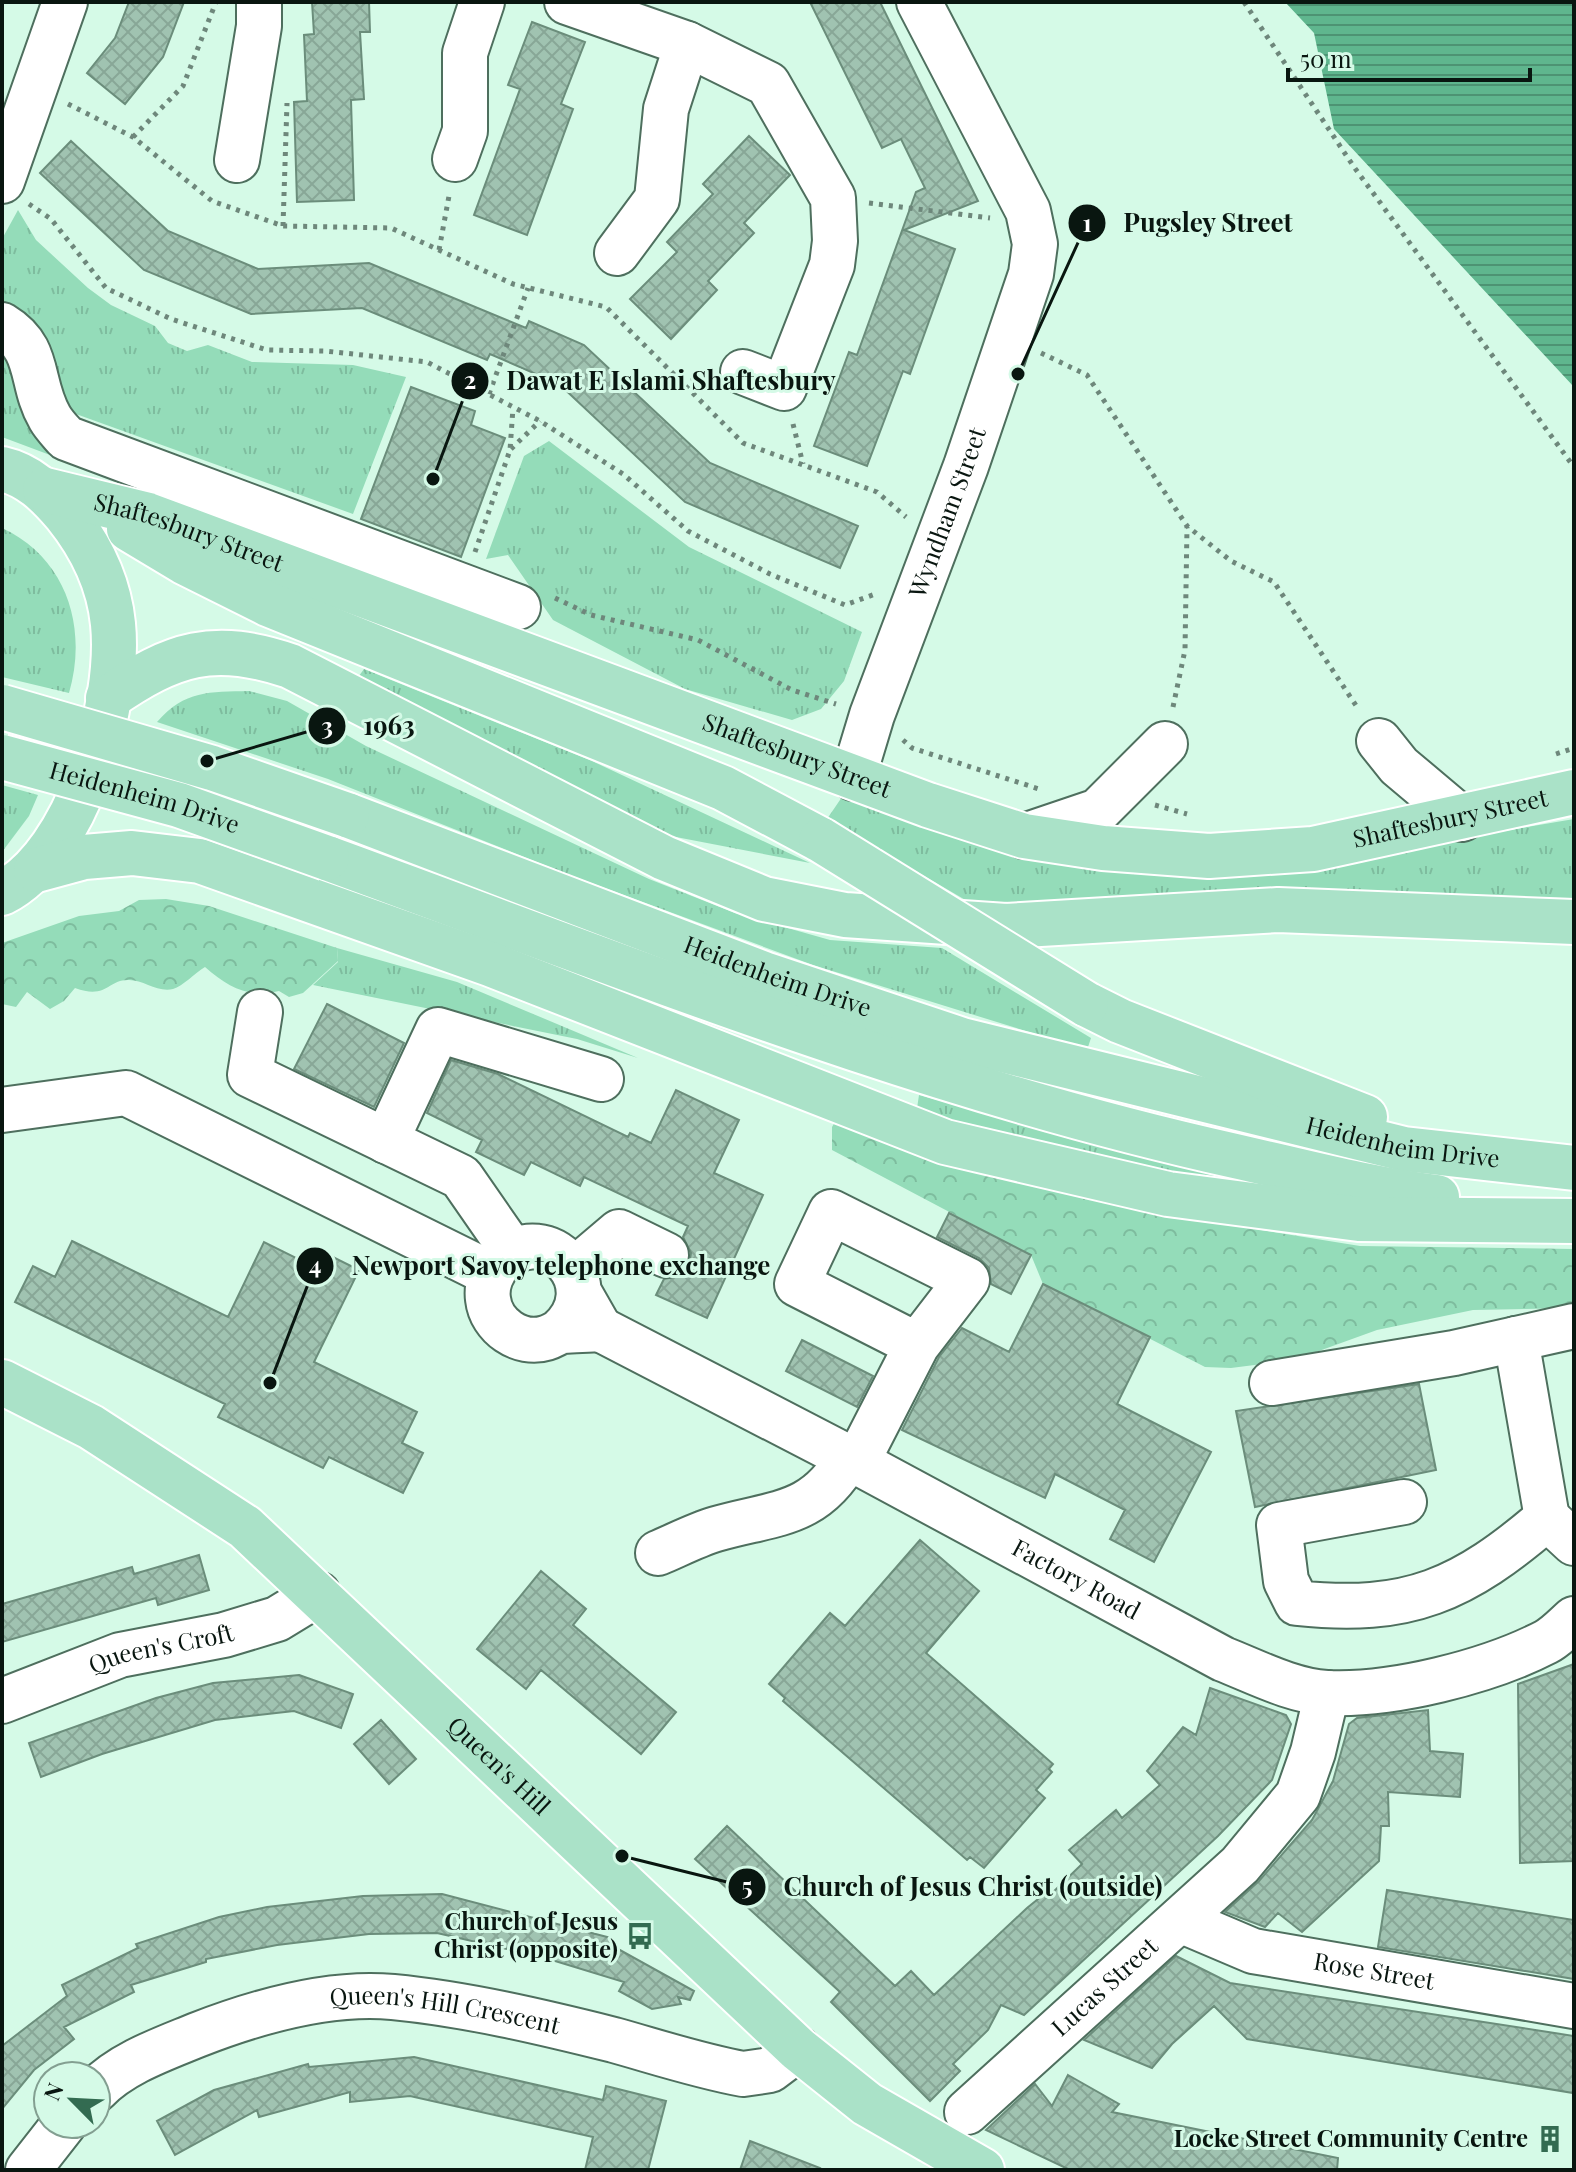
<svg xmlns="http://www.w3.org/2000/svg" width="1576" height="2172" viewBox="0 0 1576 2172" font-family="'Playfair Display',serif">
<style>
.grass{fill:url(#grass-tufts)}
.forest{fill:url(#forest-crowns)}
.water{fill:url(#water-rules)}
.building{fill:url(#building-cross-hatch);stroke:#6b8d7b;stroke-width:2}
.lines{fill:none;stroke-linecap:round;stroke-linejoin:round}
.minor-casing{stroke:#4e6f5e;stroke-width:48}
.major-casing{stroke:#fff;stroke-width:48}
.path{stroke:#6e877b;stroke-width:5;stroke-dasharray:4 6;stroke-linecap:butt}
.minor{stroke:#fff;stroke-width:44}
.major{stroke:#aae2c8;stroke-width:44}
.major-bridge-casing{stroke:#fff;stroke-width:48;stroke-linecap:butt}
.major-bridge{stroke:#aae2c8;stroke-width:44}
.labels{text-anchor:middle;stroke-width:6;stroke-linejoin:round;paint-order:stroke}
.street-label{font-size:24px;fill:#091610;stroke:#d5fae7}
.poi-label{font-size:24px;font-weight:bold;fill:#091610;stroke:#d5fae7;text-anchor:end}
.leader{fill:none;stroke:#091610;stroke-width:3}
.callout-dot{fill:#091610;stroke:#d5fae7;stroke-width:3}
.mark-label{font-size:24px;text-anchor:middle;font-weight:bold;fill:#fff}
.callout-label{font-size:26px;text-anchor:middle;font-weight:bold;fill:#091610;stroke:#d5fae7;stroke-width:6;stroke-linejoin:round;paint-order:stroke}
</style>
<defs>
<pattern id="grass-tufts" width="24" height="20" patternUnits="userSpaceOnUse" patternTransform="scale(2)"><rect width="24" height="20" fill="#94dcb9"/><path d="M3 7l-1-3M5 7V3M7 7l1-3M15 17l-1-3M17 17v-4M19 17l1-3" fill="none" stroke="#7ebc9e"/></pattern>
<pattern id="forest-crowns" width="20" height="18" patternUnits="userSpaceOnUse" patternTransform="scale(2)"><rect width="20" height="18" fill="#94dcb9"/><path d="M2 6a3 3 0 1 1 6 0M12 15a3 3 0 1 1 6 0" fill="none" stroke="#7ebc9e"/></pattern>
<pattern id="water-rules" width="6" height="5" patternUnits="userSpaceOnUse" patternTransform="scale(2)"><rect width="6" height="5" fill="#5fb68e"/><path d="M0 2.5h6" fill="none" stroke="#4d9373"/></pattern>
<pattern id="building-cross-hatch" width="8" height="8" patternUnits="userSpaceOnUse" patternTransform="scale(2)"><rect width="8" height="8" fill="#a0c3b1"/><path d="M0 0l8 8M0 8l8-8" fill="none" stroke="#88a797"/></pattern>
</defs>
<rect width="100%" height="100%" fill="#d5fae7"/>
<!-- grass -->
<path class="grass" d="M18 210 36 240 88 288 111 305 155 326 168 343 187 351 208 345 252 362 353 365 406 377 353 514 76 414C36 370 71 335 2 306V239Z
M2 338 58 458 2 437Z
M549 441 689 547 862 632 844 681 821 709 792 720 685 689 553 620 508 555 486 559 524 456Z
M2 528C67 558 88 628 69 693L2 677Z
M364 669 592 761 810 863 650 832 356 680Z
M249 691 287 701 366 746 649 879 735 913 830 940 942 948 1091 1038 1087 1050 813 965 567 874 328 779 157 722C185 690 209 692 249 691Z
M2 785 38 795 29 816 2 852Z
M842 797 1002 850 1093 869 1188 878 1272 871 1574 819V901L1275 887 979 908 827 819Z
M337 948 457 982 638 1058 577 1039 313 985 338 962Z
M919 1095 1281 1194 1244 1195 916 1115Z"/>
<!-- forest -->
<path class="forest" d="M166 899 209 906 337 948 338 961 303 993 289 997 279 991C248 998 229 988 205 967 195 973 183 986 173 989 158 993 144 980 129 980 108 979 107 1000 75 988L64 1001 50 1009 27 992 16 1007 2 1004V943L79 916 119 911 139 900Z
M839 1115 1212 1222 1360 1246 1574 1249V1308L1473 1310 1377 1330 1294 1360 1231 1368 1205 1367 1043 1284 1031 1255 832 1150V1127Z"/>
<!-- water -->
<path class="water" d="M1285 2H1574V387L1334 129 1314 33Z"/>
<!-- building -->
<path class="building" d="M129 2H184L163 57 125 104 87 73 115 38Z
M312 2H369L370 32H360L364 99 351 100 354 200 297 202 294 102 307 101 304 35 314 34Z
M810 2H880L978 201 904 230 955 249 910 374 903 371 867 466 814 446 849 352 857 355 916 192 925 188 901 139 882 148Z
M532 22 585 42 561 104 573 109 527 235 474 215 520 89 508 85Z
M749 136 790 175 744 223 754 233 708 281 717 290 671 339 630 299 677 252 667 242 713 194 703 184Z
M71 141 168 231 258 269 369 263 526 328 529 321 584 345 710 463 858 526 840 568 685 502 559 384 490 354 487 360 362 308 251 314 144 270 40 173Z
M411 387 475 411 471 425 505 438 461 557 361 519Z
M327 1004 404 1043 374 1107 294 1069Z
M451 1060 498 1074 628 1137 630 1133 651 1143 676 1090 739 1120 714 1173 763 1195 707 1318 656 1295 664 1279 679 1276 689 1265 691 1253 683 1237 688 1226 584 1177 580 1186 531 1162 524 1175 476 1152 482 1140 427 1113Z
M949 1213 1031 1255 1011 1294 991 1284 989 1268 979 1258 937 1237Z
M72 1241 228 1317 264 1242 312 1266 319 1250 359 1270 314 1362 417 1412 402 1443 423 1453 403 1493 329 1457 323 1468 218 1417 225 1404 15 1302 33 1266 55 1277Z
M1043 1284 1150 1337 1117 1404 1211 1452 1154 1562 1110 1539 1125 1510 1055 1474 1045 1498 902 1430 939 1357 962 1328 1009 1352Z
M802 1340 873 1376 857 1407 786 1371Z
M1419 1384 1436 1470 1255 1507 1236 1411Z
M920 1540 979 1591 926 1653 1053 1764 1049 1769 1052 1772 1036 1790 1045 1798 984 1868 970 1857 967 1860 783 1701 785 1698 769 1684 830 1613 845 1626Z
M199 1555 209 1590 158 1605 156 1598 2 1642V1604L132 1567 134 1574Z
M541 1571 586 1609 573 1625 676 1712 641 1754 541 1670 526 1689 477 1649Z
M1574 1664V1861L1520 1863 1518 1684Z
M299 1675 353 1694 341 1728 294 1711 215 1720 102 1754 41 1777 29 1743 156 1698 213 1683Z
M1210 1688 1286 1715 1291 1724 1272 1780 1218 1836 1024 2015 1001 2005 988 2030 953 2064 960 2071 930 2101 831 2002 840 1992 695 1859 727 1826 895 1986 911 1971 934 1995 1027 1908 1043 1895 1047 1898 1082 1864 1069 1850 1116 1810 1122 1818 1160 1785 1147 1771 1183 1727 1196 1735Z
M1428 1710 1430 1751 1463 1754 1460 1797 1388 1792 1389 1826H1381L1379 1861 1302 1932 1278 1913 1265 1927 1225 1912 1259 1881 1312 1820 1333 1781 1349 1724 1357 1718Z
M381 1720 416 1759 389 1784 354 1744Z
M1387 1890 1574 1920V1979L1378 1947Z
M442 1894 611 1938 609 1944 694 1991 690 2000 678 1997 681 2004 652 2009 619 1991 624 1982 542 1957 437 1933 369 1934 277 1945 206 1959V1962L131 1985 134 1992 64 2027 74 2039 34 2070 2 2109V2046L67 1996 62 1985 138 1948 136 1944 219 1917 267 1907 363 1896Z
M1176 1956 1230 1983 1574 2036 1573 2093 1247 2039 1214 2006 1172 2044 1152 2068 1084 2040Z
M414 2057 603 2100 606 2086 666 2101 648 2170H585L593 2137 410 2096 350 2102V2092L259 2117 257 2110 175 2155 157 2121 214 2090 308 2064 309 2067Z
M1068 2075 1119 2104 1112 2112 1338 2158 1337 2170H1070L986 2130 1035 2084 1052 2106Z
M750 2141 820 2168 819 2170H740Z"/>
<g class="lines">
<!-- minor casing -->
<g class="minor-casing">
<g id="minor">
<path d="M567 2 687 44 768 84 833 198 835 241 832 265 784 388 743 372"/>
<path d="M455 159 465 131V53L482 2"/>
<path d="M237 160 259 26V2"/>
<path d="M2 181 65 2"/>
<path d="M617 253 657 199 666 109 687 44"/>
<path d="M2 325C42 349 29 382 50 418 54 425 60 431 66 438L518 607"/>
<path d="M1379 741 1399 766 1462 819"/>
<path id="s1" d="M853 778 872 715 966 466 1031 274 1035 244 1028 211 919 2"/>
<path d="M1024 836 1098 811 1165 744"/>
<path d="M260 1012 250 1075 461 1177 504 1239"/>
<path d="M2 1110 126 1093 481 1269"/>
<path d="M386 1141 438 1030 601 1079"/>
<path d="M586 1260 619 1232 666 1255"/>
<path id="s2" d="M600 1329 857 1462 1223 1659C1256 1672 1292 1691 1327 1693 1392 1696 1488 1672 1546 1642 1556 1637 1565 1627 1574 1619"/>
<path d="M559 1332C612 1286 546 1217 502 1260 492 1270 486 1285 488 1299 491 1326 520 1346 546 1338 553 1336 557 1332 563 1331 575 1330 588 1330 600 1329L580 1294"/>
<path d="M1516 1339 1547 1518"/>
<path d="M1272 1383 1454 1353 1574 1326"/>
<path d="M857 1462 917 1345 967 1280 831 1212 797 1284 917 1345"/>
<path d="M1404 1502 1279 1525 1286 1581 1297 1603C1409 1615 1463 1590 1547 1518L1574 1543"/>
<path d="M658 1553C677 1545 696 1535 716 1529 775 1512 814 1517 848 1458"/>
<path id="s3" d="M2 1701 120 1655 224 1635 277 1619 318 1594"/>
<path id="s4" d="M1180 1920 1253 1951 1574 2006"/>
<path id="s5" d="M96 2090C122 2063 163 2049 197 2035 256 2012 329 1991 393 1997 466 2004 542 2022 614 2040 657 2052 699 2066 743 2074L770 2070 798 2049"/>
<path id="s6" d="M967 2112 1240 1865 1298 1795 1313 1752 1327 1693"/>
<path d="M28 2170 64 2124"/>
</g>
</g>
<!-- major casing -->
<g class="major-casing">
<g id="major">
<path d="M2 469C29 475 48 494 65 514 90 545 109 583 113 624 121 704 78 854 2 893"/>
<path id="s7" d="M45 490 148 515 928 805 1024 836 1103 848 1209 856 1313 849 1574 792"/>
<path d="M129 529 184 562 268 604 723 788 821 840"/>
<path d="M108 698C173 653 214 640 290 666L664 858 764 899 845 915 1006 926 1278 910 1574 922"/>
<path id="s8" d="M347 815 764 974 962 1040 1404 1149 1574 1168"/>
<path d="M327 858C626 967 923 1087 1235 1156 1302 1171 1368 1189 1437 1197"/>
<path d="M36 870 84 857 132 853 200 861 490 964 945 1142 1168 1194 1359 1219 1574 1221"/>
<path d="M1086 1004 1120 1021 1365 1117"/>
<path id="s9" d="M2 1382 91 1427 245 1527 798 2049 867 2104 982 2170"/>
</g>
</g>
<!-- path -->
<path class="path" d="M1244 2 1354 167 1574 467
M68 104 133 137 212 201 283 226 391 228 513 284 606 307 743 443 877 492 906 517
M133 137 183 86 216 2
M869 203 990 218
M29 204 51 219 106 288 171 319 267 350 325 351 427 362 540 421 623 474 688 531 770 574 845 605 878 593
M283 226 287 103
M439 250 449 196
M1041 353 1087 375 1187 526 1231 561 1274 582 1359 710
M681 382 706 378
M489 394 528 288
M793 424 803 464
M511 449 540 421
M475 552 510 450 513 408
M555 598 591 615 698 640 792 690 836 704
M1173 707 1185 650 1187 527
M903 740 912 748 1039 789
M1556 754 1574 748
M1155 805 1187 814"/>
<!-- minor -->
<use href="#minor" class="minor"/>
<!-- major -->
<use href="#major" class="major"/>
<!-- major-bridge casing -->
<g class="major-bridge-casing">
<g id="major-bridge">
<path d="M2 707 212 768 347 815"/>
<path id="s10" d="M2 757 179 805 327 858"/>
<path d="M821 840 1086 1004"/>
</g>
</g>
<!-- major-bridge -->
<use href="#major-bridge" class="major-bridge"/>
</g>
<!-- icons -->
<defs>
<g id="bus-bare" transform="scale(2.16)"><path d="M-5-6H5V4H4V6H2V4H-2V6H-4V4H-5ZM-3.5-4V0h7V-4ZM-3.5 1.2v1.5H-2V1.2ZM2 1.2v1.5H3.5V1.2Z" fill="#336b51" stroke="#d5fae7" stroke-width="2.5" paint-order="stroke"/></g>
<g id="building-bare" transform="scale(2.16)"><path d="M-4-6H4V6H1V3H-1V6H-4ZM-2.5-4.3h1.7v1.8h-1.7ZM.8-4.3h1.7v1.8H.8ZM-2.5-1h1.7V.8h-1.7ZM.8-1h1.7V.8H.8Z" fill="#336b51" stroke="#d5fae7" stroke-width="2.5" paint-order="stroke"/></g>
</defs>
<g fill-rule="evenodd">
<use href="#bus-bare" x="640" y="1936"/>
<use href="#building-bare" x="1550" y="2139"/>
</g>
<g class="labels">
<!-- street labels -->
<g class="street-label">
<text dy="8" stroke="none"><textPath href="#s1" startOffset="282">Wyndham Street</textPath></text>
<text dy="8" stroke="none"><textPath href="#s7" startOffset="150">Shaftesbury Street</textPath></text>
<text dy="8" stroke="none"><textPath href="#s7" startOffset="798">Shaftesbury Street</textPath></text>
<text dy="8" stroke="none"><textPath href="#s10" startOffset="148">Heidenheim Drive</textPath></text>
<text dy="8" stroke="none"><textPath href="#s7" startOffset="1470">Shaftesbury Street</textPath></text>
<text dy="8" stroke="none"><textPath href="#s8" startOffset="460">Heidenheim Drive</textPath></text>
<text dy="8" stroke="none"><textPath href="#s8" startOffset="1108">Heidenheim Drive</textPath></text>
<text dy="8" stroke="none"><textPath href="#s2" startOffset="538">Factory Road</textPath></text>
<text dy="8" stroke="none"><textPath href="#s3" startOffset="168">Queen's Croft</textPath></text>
<text dy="8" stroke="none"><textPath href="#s9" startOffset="632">Queen's Hill</textPath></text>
<text dy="8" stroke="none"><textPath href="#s4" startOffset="202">Rose Street</textPath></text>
<text dy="8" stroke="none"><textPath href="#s6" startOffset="186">Lucas Street</textPath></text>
<text dy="8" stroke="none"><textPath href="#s5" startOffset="370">Queen's Hill Crescent</textPath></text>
</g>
<!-- poi labels -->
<g class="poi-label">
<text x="618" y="1930">Church of Jesus<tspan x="618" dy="28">Christ (opposite)</tspan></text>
<text x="1528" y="2147">Locke Street Community Centre</text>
</g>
</g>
<!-- callouts -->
<path class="leader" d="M1018 374L1087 223M433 479L470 381M207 761L327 726M270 1383L315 1266M622 1856L747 1887"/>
<g class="callout-dot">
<circle cx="1018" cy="374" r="8"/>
<circle cx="433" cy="479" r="8"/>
<circle cx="207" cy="761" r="8"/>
<circle cx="270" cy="1383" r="8"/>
<circle cx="622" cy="1856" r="8"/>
<circle cx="1087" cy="223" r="20"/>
<circle cx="470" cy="381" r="20"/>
<circle cx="327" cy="726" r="20"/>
<circle cx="315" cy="1266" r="20"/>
<circle cx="747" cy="1887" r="20"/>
</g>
<g class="mark-label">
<text x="1087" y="232">1</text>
<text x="470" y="389">2</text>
<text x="327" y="735">3</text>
<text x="315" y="1274">4</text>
<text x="747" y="1895">5</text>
</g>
<g class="callout-label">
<text x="1208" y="232">Pugsley Street</text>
<text x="671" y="390">Dawat E Islami Shaftesbury</text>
<text x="389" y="735">1963</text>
<text x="561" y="1275">Newport Savoy telephone exchange</text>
<text x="973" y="1896">Church of Jesus Christ (outside)</text>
</g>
<!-- border -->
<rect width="1576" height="2172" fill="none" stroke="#091610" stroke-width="8"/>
<!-- north arrow -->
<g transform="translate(72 2100) rotate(294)"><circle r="38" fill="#d5fae7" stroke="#839f91" stroke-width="2"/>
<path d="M0-6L14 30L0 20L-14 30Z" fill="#336b51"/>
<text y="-12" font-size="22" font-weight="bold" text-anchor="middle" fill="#091610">N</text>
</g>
<!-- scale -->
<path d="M1288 68v12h242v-12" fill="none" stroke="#091610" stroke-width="4"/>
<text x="1300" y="68" font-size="24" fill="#091610" stroke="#d5fae7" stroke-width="6" paint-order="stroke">50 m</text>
</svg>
